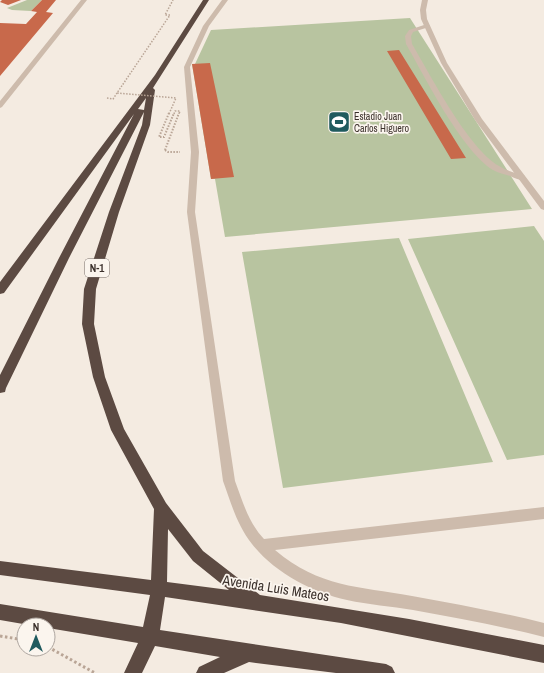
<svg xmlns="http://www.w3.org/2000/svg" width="544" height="673" viewBox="0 0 544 673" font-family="'Archivo Narrow',sans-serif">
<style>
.green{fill:#b8c4a0}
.building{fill:#c8694b}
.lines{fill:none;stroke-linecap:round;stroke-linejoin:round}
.path-far2{stroke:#b9a596;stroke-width:1.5;stroke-dasharray:1.5 1.5;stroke-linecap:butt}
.path-far1{stroke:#b9a596;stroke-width:2;stroke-dasharray:1.5 1.5;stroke-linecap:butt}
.path{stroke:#b9a596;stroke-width:3;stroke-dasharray:2.5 2.5;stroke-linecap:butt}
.lane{fill:#cdbbac;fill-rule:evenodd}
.street{fill:#cdbbac;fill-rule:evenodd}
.highway{fill:#5c4a42;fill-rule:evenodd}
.path-bridge-far1{stroke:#b9a596;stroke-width:1.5;stroke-dasharray:1.5 1.5;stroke-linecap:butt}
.path-bridge{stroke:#b9a596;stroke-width:2;stroke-dasharray:1.5 1.5;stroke-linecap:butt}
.labels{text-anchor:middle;stroke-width:3.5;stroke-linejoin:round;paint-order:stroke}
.far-poi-label{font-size:10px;fill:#3b302b;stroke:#fbf5ee;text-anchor:start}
.shield{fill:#fbf5ee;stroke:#756b66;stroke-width:1}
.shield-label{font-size:11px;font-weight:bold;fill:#3b302b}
.near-street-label{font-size:14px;fill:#3b302b;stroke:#fbf5ee}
</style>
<rect width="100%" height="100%" fill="#f4ebe1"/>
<!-- green -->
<path class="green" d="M27 0H42L31 11 12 10 7 8Z
M410 18 532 209 225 237 215 179H211L192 64H195L211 30Z
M534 226 544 241V455L507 460 408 239Z
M399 238 493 462 283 488 242 252Z"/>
<!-- building -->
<path class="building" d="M21 0 8 5 0 2 2 0Z
M42 0H56L46 12 53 13 0 76V23L26 24 37 12 31 11Z
M399 50 466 158 451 159 387 51Z
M210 63 234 177 211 179 192 64Z"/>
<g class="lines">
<!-- path-far2 -->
<path class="path-far2" d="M170 15H165L173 0
M107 98 113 99 117 93"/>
<!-- path-far1 -->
<path class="path-far1" d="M165 150 168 152H180"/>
<!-- path -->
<path class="path" d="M0 636 24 640
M48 647 95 673"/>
<!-- lane -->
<path class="lane" d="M81 0H87L2 107 0 108V101Z
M427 24 430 26 429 27 413 32 411 36 412 44C431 76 468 148 499 166 507 171 516 173 525 176V180C520 181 515 178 510 176 505 174 498 173 493 170 461 150 425 77 406 44L405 36 409 30Z"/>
<!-- street -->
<path class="street" d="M222 0H228L209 26 190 67 199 152 195 212 235 481C243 502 248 522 264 539L544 507V519L275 550C320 588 358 586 412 596 456 604 500 612 544 623V637C501 626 457 618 413 610 391 606 369 605 347 600 312 592 275 573 252 544 237 525 231 503 223 481L187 212 191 152 184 67 203 26Z
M422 0H428L426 10 427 19 447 63 482 119 544 201V210L541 209 475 120 441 63 421 19 420 10Z"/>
<!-- highway -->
<path class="highway" d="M203 0H209L153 88 155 90 150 125 119 212 96 289 94 324 105 377 124 429 166 503 203 551 260 595 409 619 544 645V663L341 623 165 597 160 630 386 664 392 667 395 673H336L249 662 224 673H196L199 667 220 657 155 646 142 673H124L138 643 48 628V625H29L0 620V604L143 627 150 595 0 575V561L151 580 154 509 111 430 93 377 82 324 84 289 109 212 142 125 144 112 69 258 6 388 5 392 0 393V375L59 258 134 114 4 293 0 294V282L155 75ZM146 98 144 110 138 109ZM168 529 193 561 229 590 167 582Z"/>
<!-- path-bridge-far1 -->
<path class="path-bridge-far1" d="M169 114 176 98 117 93 170 15
M174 114 175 111H180L179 114"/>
<!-- path-bridge -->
<path class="path-bridge" d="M169 113 159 137H164L174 113
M165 150 179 113"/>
</g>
<!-- icons -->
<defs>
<g id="stadium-square" transform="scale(1.15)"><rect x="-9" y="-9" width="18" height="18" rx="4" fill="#1f5a5e" stroke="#fbf5ee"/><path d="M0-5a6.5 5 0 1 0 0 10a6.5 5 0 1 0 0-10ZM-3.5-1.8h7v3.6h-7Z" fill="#fff"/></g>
</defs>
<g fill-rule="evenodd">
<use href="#stadium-square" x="339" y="122"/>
</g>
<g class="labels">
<!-- far-poi labels -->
<g class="far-poi-label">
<text x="354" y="120">Estadio Juan<tspan x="354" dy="12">Carlos Higuero</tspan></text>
</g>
<!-- shield labels -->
<rect class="shield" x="85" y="259" width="24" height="18" rx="3"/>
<g class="shield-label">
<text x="97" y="272">N-1</text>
</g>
<!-- near-street labels -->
<g class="near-street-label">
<text transform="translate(276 588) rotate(9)" y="5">Avenida Luis Mateos</text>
</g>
</g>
<!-- north arrow -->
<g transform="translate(36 637)"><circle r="19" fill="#fbf5ee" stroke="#aea6a0"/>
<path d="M0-3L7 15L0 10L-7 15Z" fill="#1f5a5e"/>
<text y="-6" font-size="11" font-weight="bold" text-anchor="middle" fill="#3b302b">N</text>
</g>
</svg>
